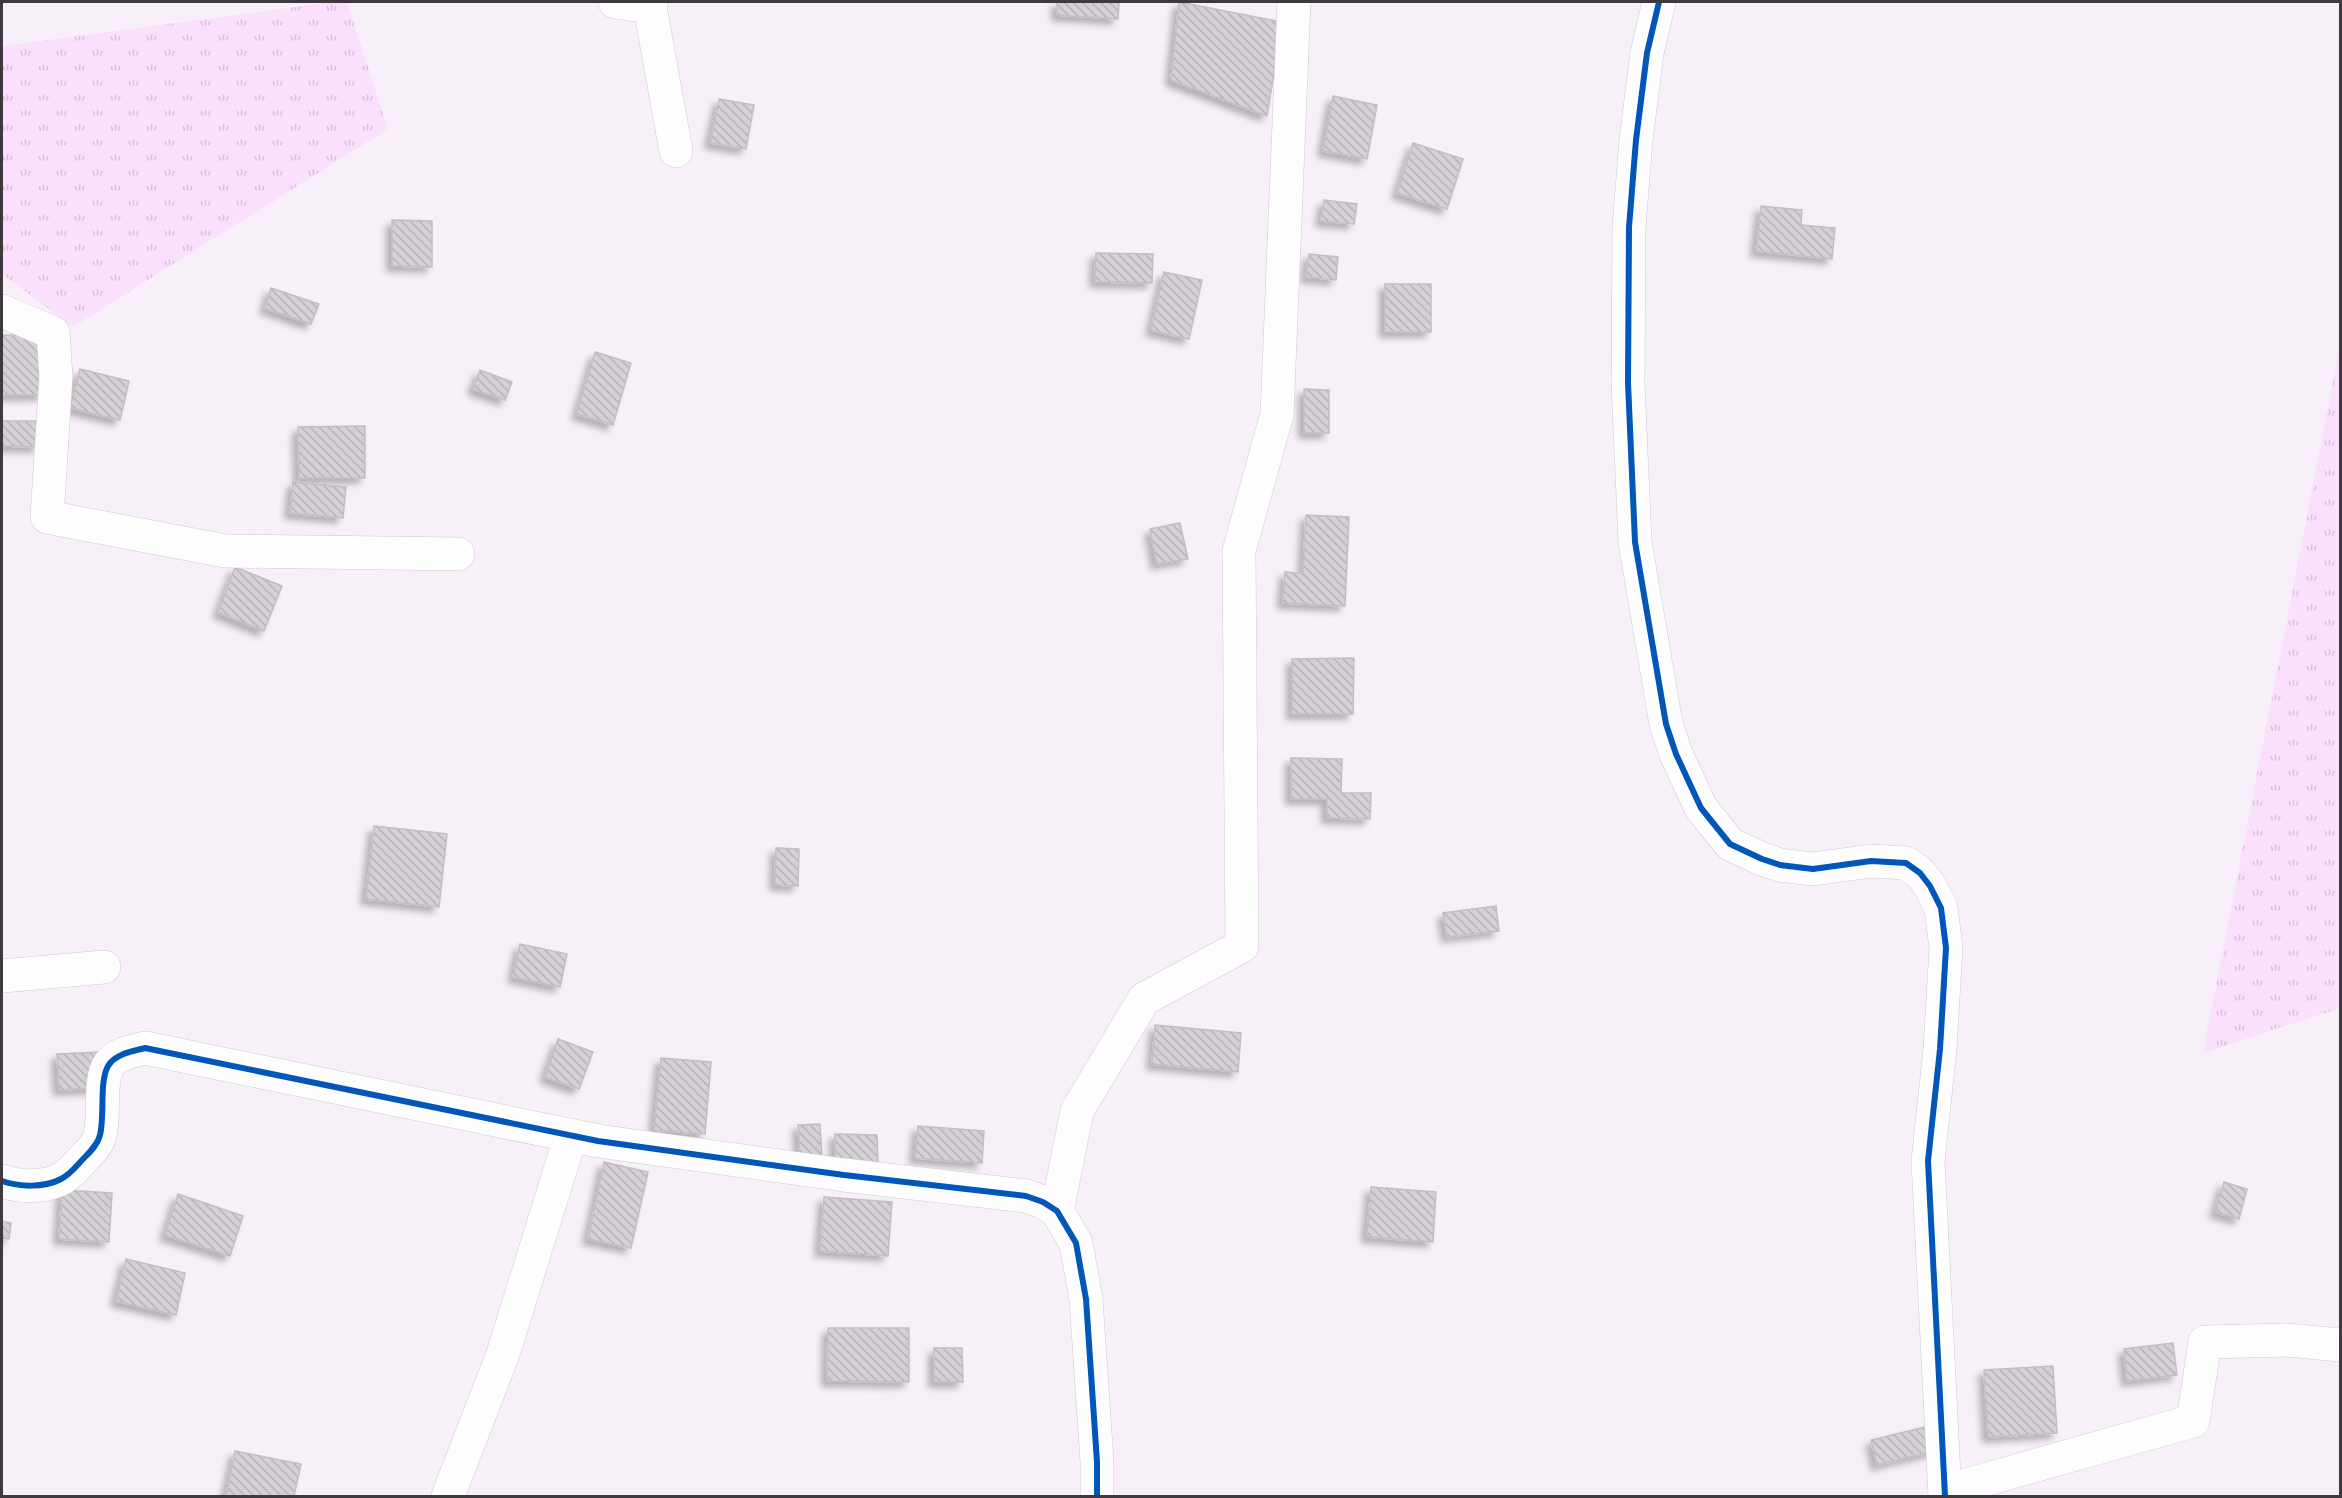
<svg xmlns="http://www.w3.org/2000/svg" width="2342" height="1498" viewBox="0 0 2342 1498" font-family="'Asap Condensed',sans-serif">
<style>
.grass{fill:url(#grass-tufts)}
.building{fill:url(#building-back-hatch);stroke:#c4bdc4;stroke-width:1.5;filter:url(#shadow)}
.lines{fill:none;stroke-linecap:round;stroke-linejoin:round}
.minor-casing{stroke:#cfc8d0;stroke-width:34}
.minor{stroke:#fefdfe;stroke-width:33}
.cycleway-casing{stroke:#fff;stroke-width:10}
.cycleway{stroke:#0057b8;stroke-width:6}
</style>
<defs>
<pattern id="grass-tufts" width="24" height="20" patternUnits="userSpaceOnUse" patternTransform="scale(1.5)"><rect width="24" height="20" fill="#fae0fc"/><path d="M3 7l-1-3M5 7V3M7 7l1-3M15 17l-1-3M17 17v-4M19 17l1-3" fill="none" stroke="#d7c1d9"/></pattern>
<pattern id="building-back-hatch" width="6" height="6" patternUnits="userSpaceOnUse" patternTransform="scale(1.5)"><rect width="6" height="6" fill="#d5cfd6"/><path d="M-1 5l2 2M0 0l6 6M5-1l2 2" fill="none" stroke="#b8b2b9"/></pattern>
<filter id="shadow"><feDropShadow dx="-5.5" dy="5.5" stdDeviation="3" flood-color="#0004"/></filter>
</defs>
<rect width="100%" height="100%" fill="#f8f0f9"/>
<!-- grass -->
<path class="grass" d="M334 2H347L388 129 73 327 2 274V46Z
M2340 345V1008L2203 1053Z"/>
<!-- building -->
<path class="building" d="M1057 2H1119L1118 19 1057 15Z
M1179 2 1282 22 1267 116 1171 80Z
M1333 96 1377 105 1367 159 1323 151Z
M719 99 754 105 746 149 710 143Z
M1413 143 1463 159 1447 209 1397 193Z
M1324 200 1357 204 1354 224 1321 221Z
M1761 206 1802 210 1801 225 1835 228 1832 259 1756 251Z
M392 220 432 221V267L392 266Z
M1096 253 1153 254 1152 283 1095 282Z
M1309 254 1338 257 1336 280 1306 277Z
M1164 272 1202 280 1189 339 1151 330Z
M1385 284H1431V332H1385Z
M271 288 319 304 311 324 265 308Z
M2 335 45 336 43 395H2Z
M595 352 631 363 613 425 577 414Z
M80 369 129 381 120 420 70 408Z
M480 370 512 382 505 400 473 389Z
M1304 389 1329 390V433H1304Z
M2 421H39V447L2 446Z
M365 426V478H299L298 427Z
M293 482 346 487 343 518 290 513Z
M1306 515 1349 517 1345 606 1283 603 1285 572 1303 573Z
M1180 523 1188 559 1157 564 1150 529Z
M235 567 282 586 264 631 218 612Z
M1354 658 1353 714H1292V659Z
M1291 758 1342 759 1341 793H1371L1370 819 1327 818V799H1291Z
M374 826 447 834 439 907 366 899Z
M776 848 799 849 798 886 775 885Z
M1496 906 1499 931 1447 937 1443 913Z
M520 944 567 954 560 987 513 977Z
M1155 1025 1241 1033 1238 1072 1152 1064Z
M558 1039 593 1052 579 1089 545 1077Z
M100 1052 102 1088 59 1090 57 1054Z
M661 1058 711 1062 705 1134 654 1130Z
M820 1124 822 1156 800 1157 798 1125Z
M918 1126 984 1131 982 1163 915 1158Z
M835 1134 877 1135 878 1163H835Z
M604 1162 648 1172 631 1248 588 1239Z
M2224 1182 2247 1189 2239 1219 2215 1212Z
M1371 1187 1436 1192 1433 1242 1367 1237Z
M62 1190 112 1193 109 1242 59 1239Z
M178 1194 243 1216 230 1256 165 1235Z
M824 1197 892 1202 888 1256 820 1251Z
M2 1221 11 1223 9 1239 2 1238Z
M126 1259 185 1273 176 1315 116 1301Z
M828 1328H909V1382L827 1381Z
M2173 1343 2177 1375 2127 1381 2124 1349Z
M934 1348H962L963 1382H934Z
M2053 1366 2057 1433 1988 1437 1984 1370Z
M1934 1425 1939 1450 1877 1465 1871 1440Z
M235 1451 301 1464 294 1496H226Z"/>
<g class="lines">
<!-- minor casing -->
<g class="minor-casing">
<path id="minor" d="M615 2 650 7
M651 2 650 7 676 151
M1659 2 1647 53 1636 140 1629 227 1628 383 1635 542 1666 724 1676 754 1701 808 1730 844 1762 859 1780 865 1796 867 1813 869 1871 861 1906 863 1920 873 1930 886 1941 908 1946 948 1940 1049 1928 1161 1945 1496
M2 311 53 333 56 376 47 517 225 551 458 554
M2 976 104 967
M2 1181C19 1187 44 1188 61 1179 71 1174 77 1165 85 1157 91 1151 98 1144 100 1135 105 1115 99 1082 108 1066 115 1054 133 1051 145 1048L598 1141 844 1175 1026 1196 1043 1202 1057 1211 1076 1243 1086 1299 1097 1462V1496
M1057 1211 1077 1111 1144 999 1242 946 1239 551 1277 414 1294 2
M1945 1491 2193 1421 2205 1342 2287 1340 2340 1345
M448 1496 503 1354 571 1135"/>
</g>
<!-- minor -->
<use href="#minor" class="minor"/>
<!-- cycleway casing -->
<g class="cycleway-casing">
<path id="cycleway" d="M1659 2 1647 53 1636 140 1629 227 1628 383 1635 542 1666 724 1676 754 1701 808 1730 844 1762 859 1780 865 1796 867 1813 869 1871 861 1906 863 1920 873 1930 886 1941 908 1946 948 1940 1049 1928 1161 1945 1496
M2 1181C19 1187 44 1188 61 1179 71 1174 77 1165 85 1157 91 1151 98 1144 100 1135 105 1115 99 1082 108 1066 115 1054 133 1051 145 1048L598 1141 844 1175 1026 1196 1043 1202 1057 1211 1076 1243 1086 1299 1097 1462V1496"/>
</g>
<!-- cycleway -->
<use href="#cycleway" class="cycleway"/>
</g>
<!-- border -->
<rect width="2342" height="1498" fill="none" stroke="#3e383f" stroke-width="6"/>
</svg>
